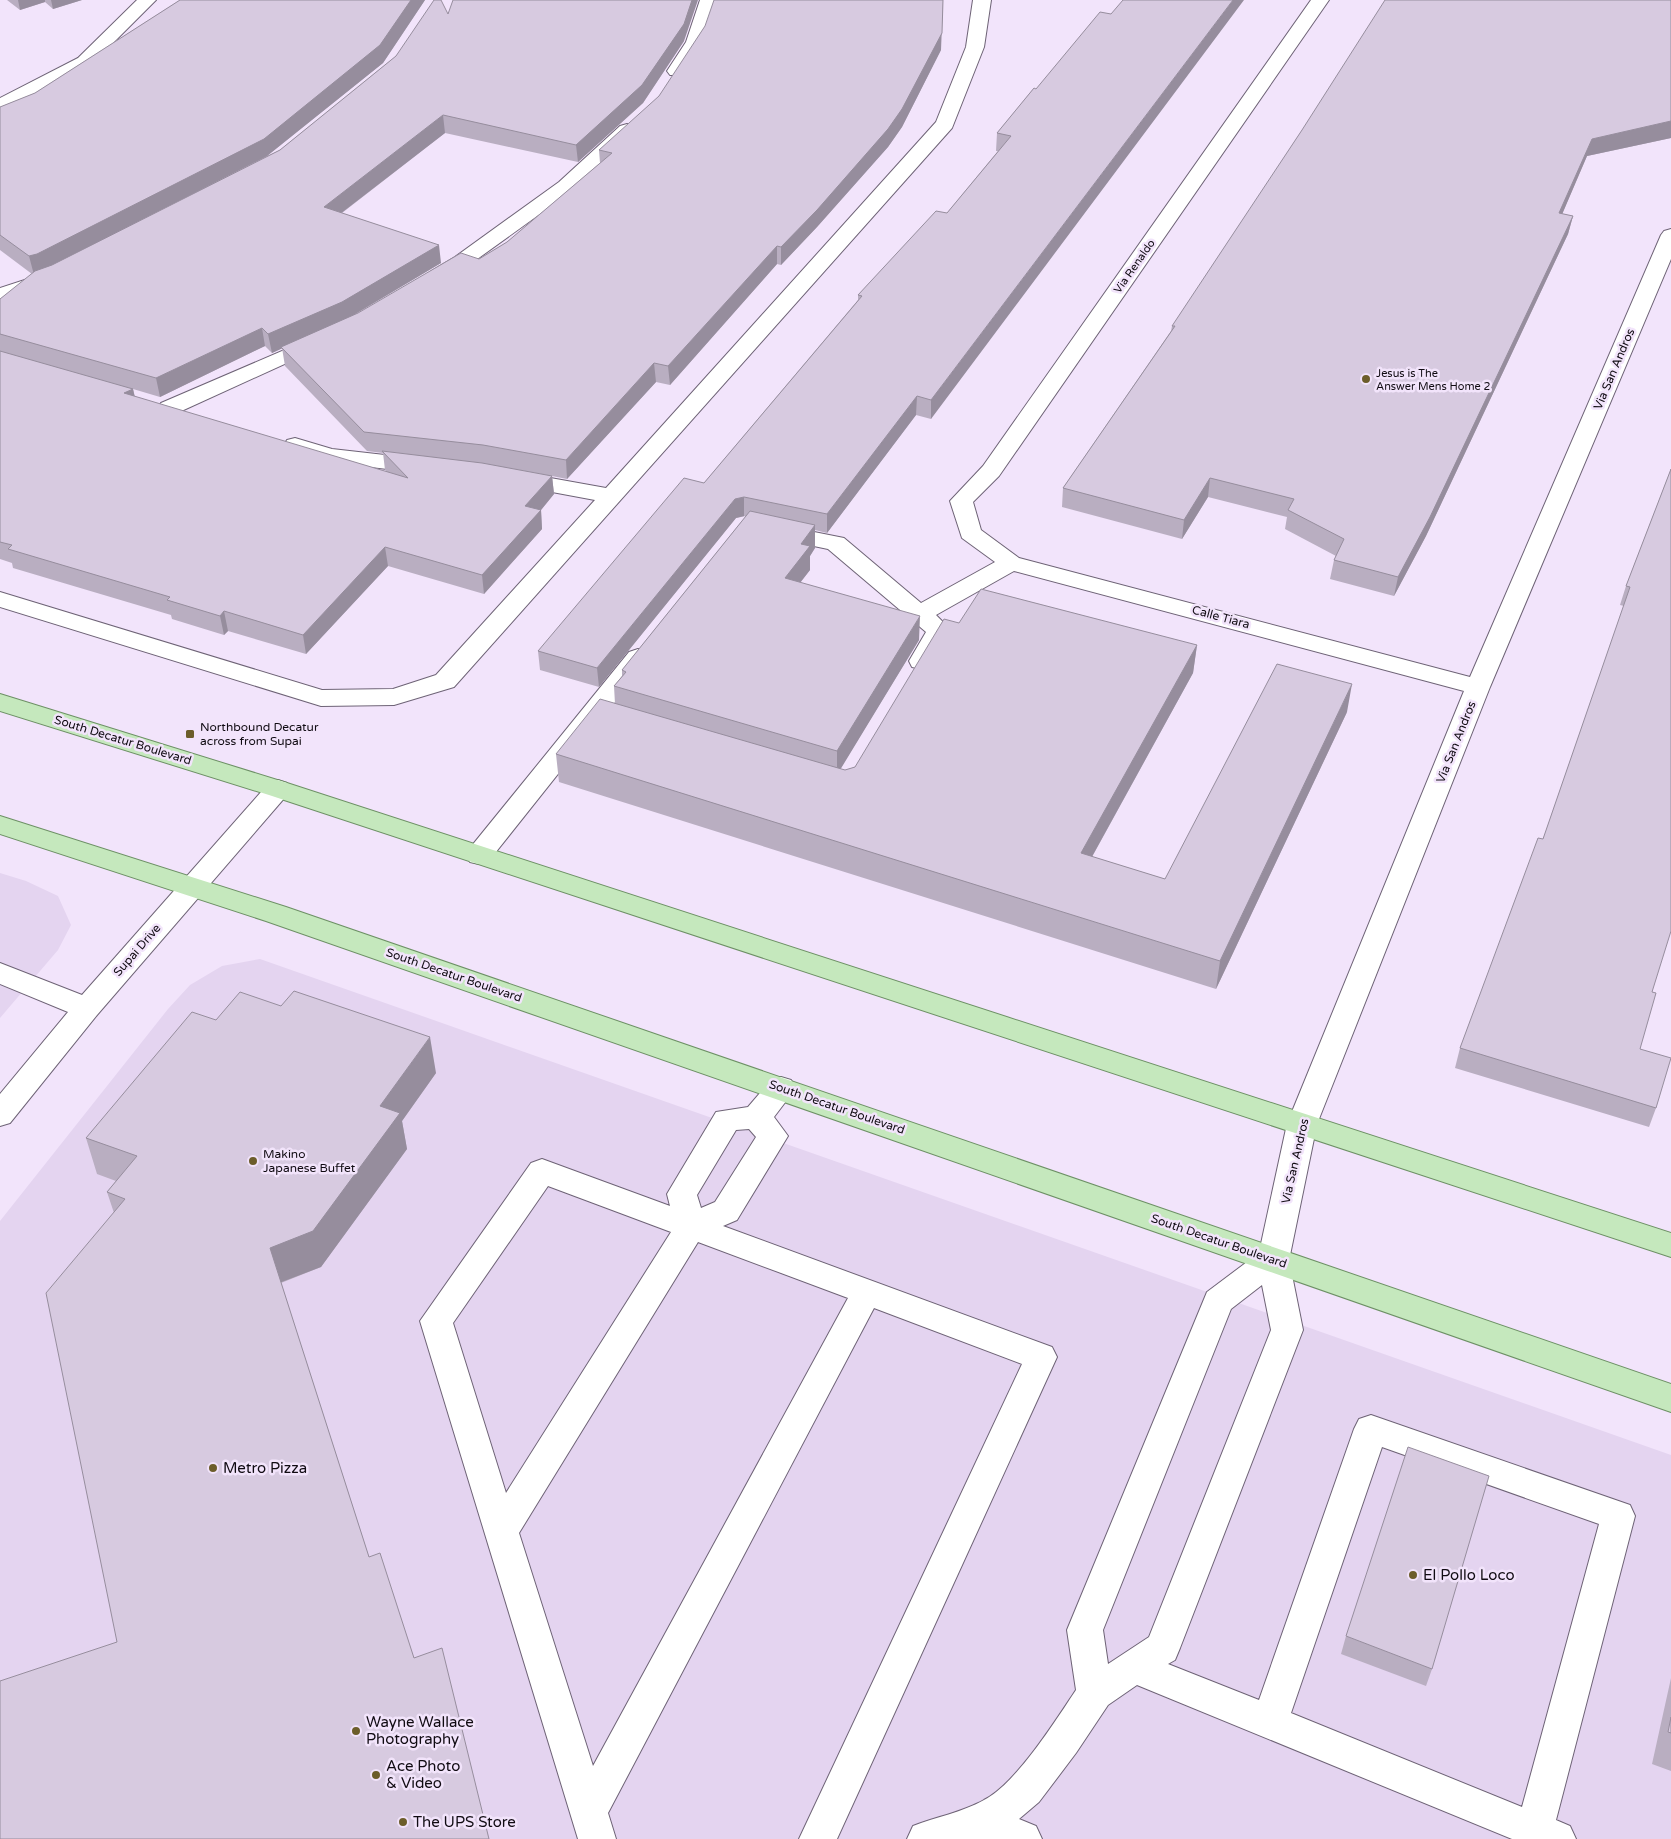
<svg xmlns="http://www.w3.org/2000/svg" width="1671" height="1839" viewBox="0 0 1671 1839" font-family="'Varela Round',sans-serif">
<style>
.built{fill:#e4d4f0}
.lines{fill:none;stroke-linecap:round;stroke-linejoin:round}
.minor-casing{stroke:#6e6376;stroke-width:2}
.major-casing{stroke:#6d9065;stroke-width:2}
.minor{fill:#fff;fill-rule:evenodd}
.major{fill:#c5e8bd;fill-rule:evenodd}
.wall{fill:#b9aec1;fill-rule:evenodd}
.shaded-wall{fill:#968d9d}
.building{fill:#d7cae0;stroke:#968d9d}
.poi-dot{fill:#6c5d2a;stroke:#f2e4fb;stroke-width:2}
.labels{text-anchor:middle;stroke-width:5;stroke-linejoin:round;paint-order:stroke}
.far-street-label{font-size:11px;fill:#100b12;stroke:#f2e4fb}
.far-poi-label{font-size:11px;fill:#100b12;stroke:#f2e4fb;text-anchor:start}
.street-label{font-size:12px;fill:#100b12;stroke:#f2e4fb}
.poi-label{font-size:12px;fill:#100b12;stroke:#f2e4fb;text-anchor:start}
.near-poi-label{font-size:15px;fill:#100b12;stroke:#f2e4fb;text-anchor:start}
</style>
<rect width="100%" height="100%" fill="#f2e4fb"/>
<!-- built -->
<path class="built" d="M0 873 26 881 58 896 71 925 58 950 0 1018Z
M260 959 1671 1455V1839H0V1221L168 1009 190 985 222 966Z"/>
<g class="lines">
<!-- minor casing -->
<g class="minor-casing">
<path id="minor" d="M137 0H156L90 66 0 111V98L78 58Z
M700 0H718L704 42 682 75H670L667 71 686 42Z
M973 0H991L984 47 952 128 454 687 394 705 321 706 0 607V592L322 690 393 689 436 675 595 500 509 484 506 479 509 474 517 472 606 488 936 122 966 47Z
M1311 0H1329L999 476 973 502 981 530 1019 558 1470 677 1661 235 1664 231 1671 229V259L1490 687 1317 1124 1289 1260 1303 1330 1180 1648 1175 1660 1168 1664 1259 1700 1354 1429 1359 1419 1371 1415 1630 1505 1635 1516 1556 1820 1570 1826 1576 1839H1512L1137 1685 1108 1705 1076 1753 1039 1802 1019 1819 1036 1826 1042 1839H907L913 1826C936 1817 963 1812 984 1800 1016 1784 1056 1720 1076 1690L1067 1630 1207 1292 1259 1253 1287 1124 1464 691 1014 571 936 615 951 630 930 667 921 669 912 667 909 661 926 632 828 549 771 537 767 532 771 527 779 525 844 538 921 603 995 562 962 538 950 501 983 466ZM1262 1285 1271 1330 1149 1637 1108 1664 1103 1630 1231 1309ZM1382 1447 1599 1524 1522 1807 1291 1713Z
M627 124 634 126 636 130 634 134 573 190 469 265 444 280 437 282 430 280 427 276 430 272 455 257 559 182 620 126Z
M43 274 50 276 53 280 50 284 0 301V288Z
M317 336 324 338 328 342 324 346 177 413 169 415 161 413 158 408 161 403Z
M295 438 332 449 420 459 428 461 431 466 428 471 420 473 330 462 287 450 284 445 287 440Z
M638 649 647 652 650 657 647 662 488 862 479 864 470 862 466 855 470 848 629 652Z
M278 780 287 783 291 789 287 795 97 1015 10 1123 0 1126V1094L68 1012 0 984V963L82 995 269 783Z
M781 1077 791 1080 796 1088 774 1117 788 1136 737 1220 723 1226 1052 1347 1057 1357 837 1839H799L1022 1364 874 1308 608 1813 616 1839H578L420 1321 531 1163 542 1159 670 1206 667 1194 716 1112 748 1107 771 1080ZM749 1129 756 1137 715 1202 701 1208 697 1195 736 1130ZM548 1186 671 1232 506 1493 453 1323ZM698 1242 848 1298 593 1766 519 1533Z"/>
</g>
<!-- major casing -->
<g class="major-casing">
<path id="major" d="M0 694 287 783 1671 1233V1257L269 795 0 711Z
M0 816 286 907 1671 1384V1412L266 921 0 834Z"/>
</g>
<!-- minor -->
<use href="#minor" class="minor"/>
<!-- major -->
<use href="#major" class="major"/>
</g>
<!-- wall -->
<path class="wall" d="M7 0H82L53 9 45 2 20 10Z
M180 0H425L383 63 267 156 280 150 448 14 684 41 643 103 578 162 445 133 342 213 441 263 354 315 479 259 507 242 600 163 599 150 941 50 902 127 888 147 817 227 781 265 777 264 670 385 656 382 567 479 552 476 554 494 541 510 542 529 484 594 388 566 306 654 228 631 224 635 172 619 171 615 13 568 12 563 0 559V299L32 274 0 250V107L35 93ZM265 346 272 353 282 348 285 366 367 451 383 453 385 470 387 472 135 397 133 389 160 397Z
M1671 0V138L1587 156 1562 214 1573 216 1568 234 1426 536 1394 596 1330 579 1334 560 1336 556 1285 529 1287 517 1208 497 1182 539 1062 507 1063 488 1171 331 1172 326Z
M1034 88 931 419 916 415 827 533 815 530V548L810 556V570L800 583 919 640 840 769 845 770 855 767 959 623 1197 645 1193 673 1092 857 1165 879 1347 712 1216 989 559 782 556 754 615 704 614 686 622 676V670L746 516 736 518 599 687 540 670 538 651 704 483 858 300V295L947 213 998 151H996L997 133Z
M1671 469 1652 992 1640 1049 1656 1108 1649 1127 1455 1068 1460 1048 1543 839 1624 606 1620 605 1626 586Z
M216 1020 436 1073 402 1121 407 1149 321 1267 281 1283 369 1557 414 1658 489 1839 114 1213 107 1192 116 1181 97 1174 86 1138Z
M1346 1636 1432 1669 1426 1686 1341 1654Z
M1671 1678V1771L1652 1764Z"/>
<!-- shaded-wall -->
<path class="shaded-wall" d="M18 0H45V2L20 10Z
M51 0H82L53 9Z
M411 0H425L383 63 267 156 34 275 29 256Z
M692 0H698L684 41 643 103 578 162 576 145Z
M943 0 941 50 902 127 888 147 817 227 781 265V247Z
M1233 0H1244L931 419V400Z
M443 115 445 133 327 224 324 207Z
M1671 121V138L1587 156 1555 231 1559 213 1592 139Z
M1573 216 1568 234 1426 536 1394 596 1398 577Z
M439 245 441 263 345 320 272 353 268 334Z
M777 246V264L670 385 668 366Z
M262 328 265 346 160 397 156 378Z
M654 363 656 382 567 479 566 460Z
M133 389 137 408 124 393Z
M917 396 916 415 827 533V514Z
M552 476 554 494 541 510 542 529 484 594 482 575 525 506Z
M1210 478 1208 497 1182 539 1184 520Z
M744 497V516L736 518 599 687 597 668 735 499Z
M815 525V548L810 556V570L785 602V578L801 544Z
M385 547 388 566 306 654 303 635Z
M224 611 228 631 224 635 220 616Z
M920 616 919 640 837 775V751Z
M1197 645 1193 673 1078 882 1081 853Z
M1352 684 1347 712 1216 989 1220 961Z
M430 1037 436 1073 402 1121 407 1149 321 1267 279 1283 270 1248 380 1106Z"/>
<!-- building -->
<path class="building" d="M180 0H411L380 45 264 139 37 254 29 256 0 235V107L35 93Z
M434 0H441L448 14 453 0H692L684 24 642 85 576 145 443 115 324 207 439 245 342 302 268 334 262 328 156 378 0 334V299L35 271 52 265 280 150 396 56Z
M714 0H943L942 33 902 109 888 129 817 210 781 247 777 246 668 366 654 363 566 460 483 445 364 432 281 347 358 313 461 253 479 259 507 242 612 153 599 150 659 96 705 26Z
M1123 0H1233L931 400 917 396 827 514 744 497 735 499 597 668 538 651 684 478 704 483 862 296 858 295 936 211 947 213 1011 136 997 133 1034 88 1036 89 1100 12 1111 14Z
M1385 0H1671V121L1592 139 1559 213 1573 216 1430 517 1398 577 1334 560 1344 539 1288 510 1294 499 1210 478 1184 520 1063 488 1175 326H1172L1302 130Z
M0 351 133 389 124 393 408 478 382 451 482 463 552 476 525 506 541 510 482 575 385 547 303 635 224 611 220 616 167 600 170 597 8 549 12 545 0 542Z
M1671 469V931L1652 992 1656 993 1640 1049 1671 1058 1656 1108 1460 1048 1538 838 1543 839 1630 587 1626 586Z
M750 511 815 525 801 544 810 546 785 578 920 616 837 751 614 686 626 672 622 670Z
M981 589 1197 645 1081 853 1165 879 1277 664 1352 684 1220 961 556 754 600 699 845 770 855 767 944 619 959 623Z
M294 991 430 1037 380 1106 400 1113 313 1231 270 1248 369 1557 380 1553 414 1658 442 1648 489 1839H0V1681L117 1642 46 1293 125 1199 107 1192 137 1156 86 1138 192 1012 216 1020 240 992 281 1006Z
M1408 1447 1489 1476 1432 1669 1346 1636Z
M1671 1717V1733L1668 1732Z"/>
<!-- markers -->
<g class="poi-dot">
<circle cx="1366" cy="379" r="5"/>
<rect x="185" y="729" width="10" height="10" rx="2.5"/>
<circle cx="253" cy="1161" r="5"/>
<circle cx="213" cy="1468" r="5"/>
<circle cx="1413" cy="1575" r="5"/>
<circle cx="356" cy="1731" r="5"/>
<circle cx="376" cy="1775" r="5"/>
<circle cx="403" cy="1822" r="5"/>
</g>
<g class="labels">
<!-- far-street labels -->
<g class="far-street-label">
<text transform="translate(1134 266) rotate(-55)" y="4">Via Renaldo</text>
</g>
<!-- far-poi labels -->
<g class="far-poi-label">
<text x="1376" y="377">Jesus is The<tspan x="1376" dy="13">Answer Mens Home 2</tspan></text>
</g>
<!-- street labels -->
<g class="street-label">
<text transform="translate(1614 369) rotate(-67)" y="4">Via San Andros</text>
<text transform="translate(1221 617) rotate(15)" y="4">Calle Tiara</text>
<text transform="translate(123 740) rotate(17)" y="4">South Decatur Boulevard</text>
<text transform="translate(1456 742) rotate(-68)" y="4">Via San Andros</text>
<text transform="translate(137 950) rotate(-49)" y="4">Supai Drive</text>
<text transform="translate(454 975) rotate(19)" y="4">South Decatur Boulevard</text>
<text transform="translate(837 1107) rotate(19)" y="4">South Decatur Boulevard</text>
<text transform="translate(1295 1161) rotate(-77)" y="4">Via San Andros</text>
<text transform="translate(1219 1241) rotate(19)" y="4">South Decatur Boulevard</text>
</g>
<!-- poi labels -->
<g class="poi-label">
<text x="200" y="731">Northbound Decatur<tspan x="200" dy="14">across from Supai</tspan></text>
<text x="263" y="1158">Makino<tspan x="263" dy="14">Japanese Buffet</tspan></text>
</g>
<!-- near-poi labels -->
<g class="near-poi-label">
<text x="223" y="1473">Metro Pizza</text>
<text x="1423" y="1580">El Pollo Loco</text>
<text x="366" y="1727">Wayne Wallace<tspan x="366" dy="17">Photography</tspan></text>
<text x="386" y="1771">Ace Photo<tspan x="386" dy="17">&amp; Video</tspan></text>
<text x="413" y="1827">The UPS Store</text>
</g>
</g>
</svg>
